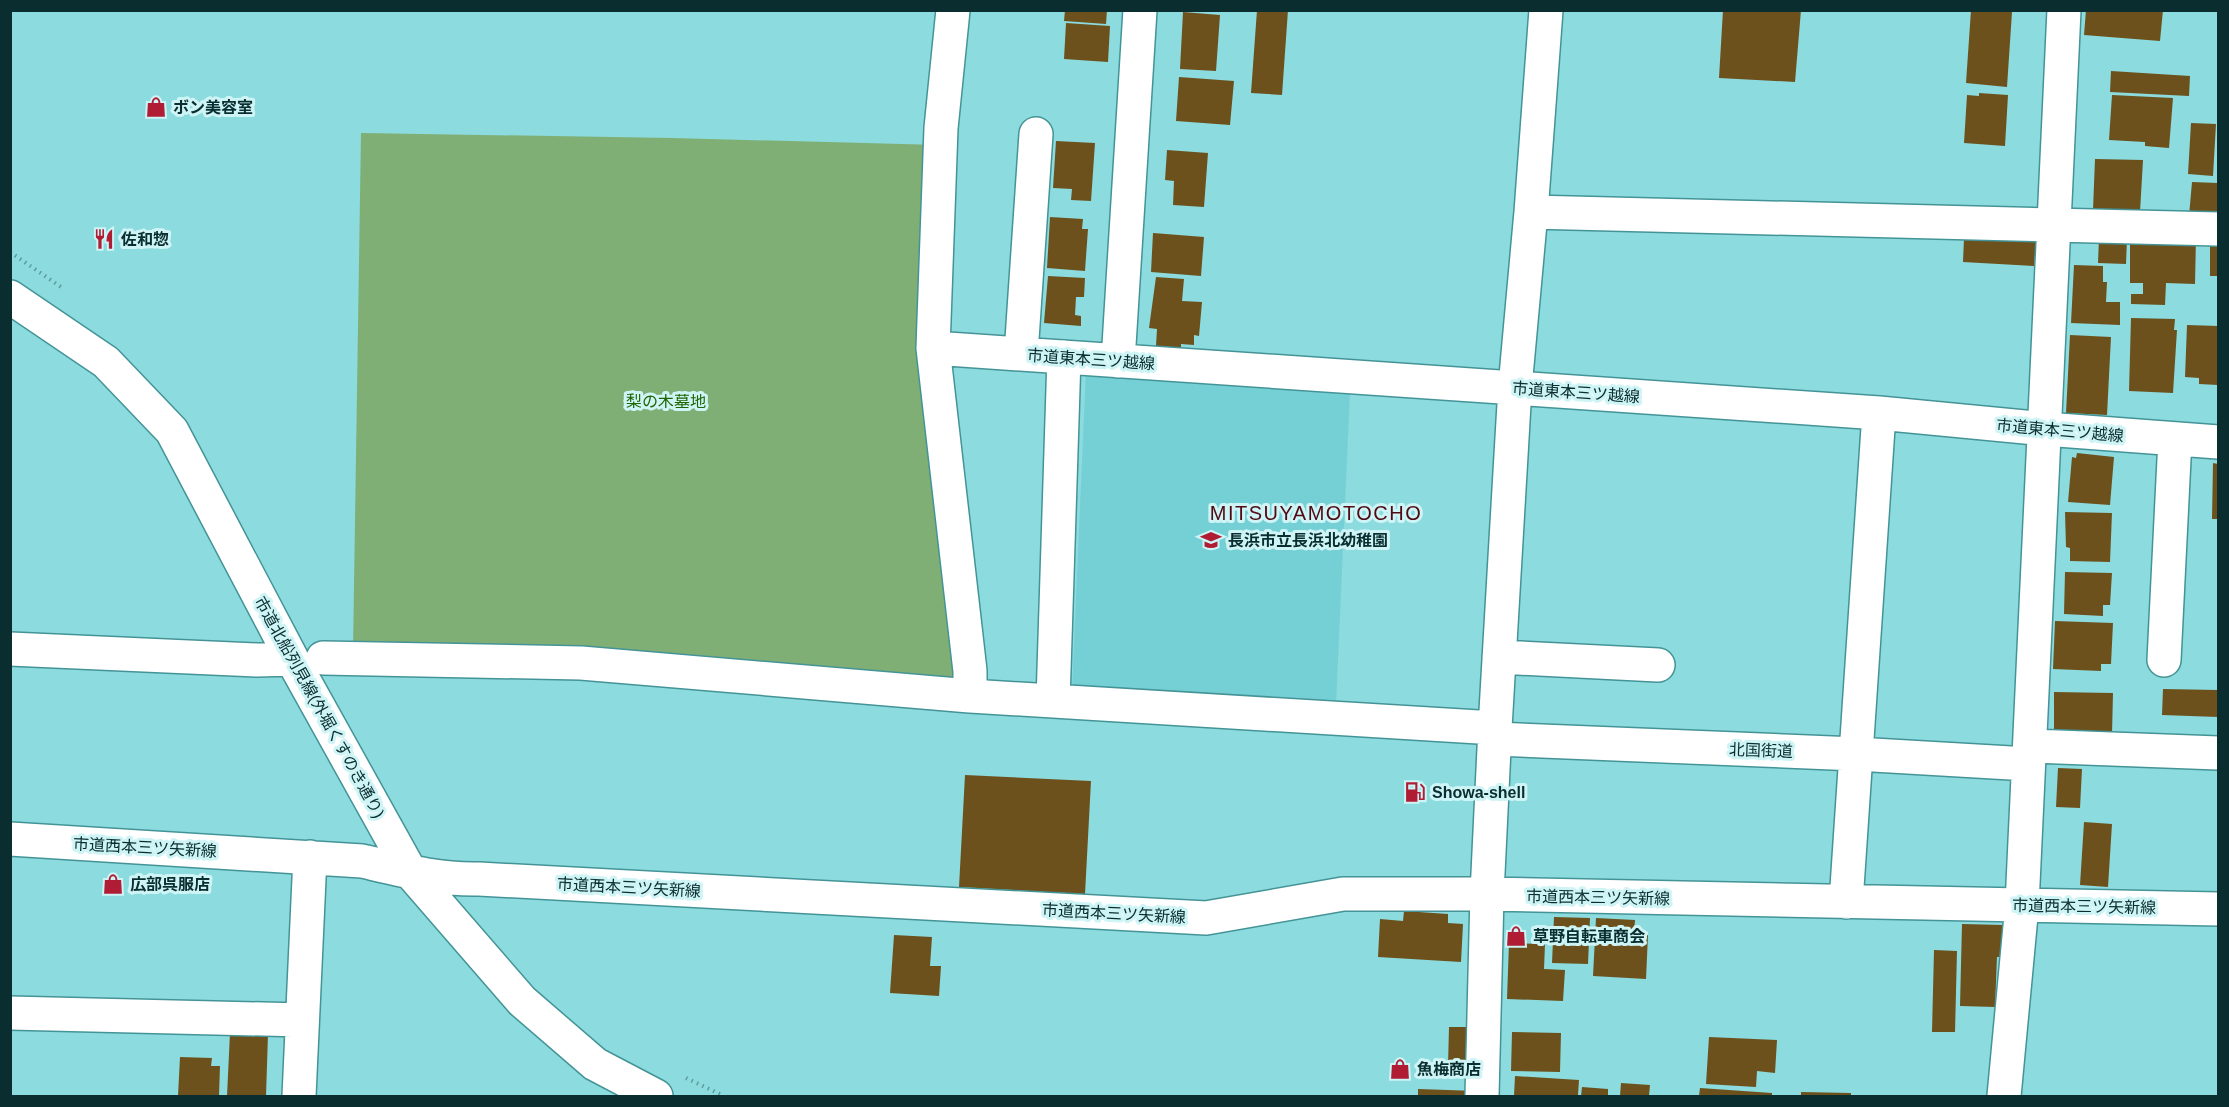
<svg xmlns="http://www.w3.org/2000/svg" width="2229" height="1107" viewBox="0 0 2229 1107" font-family="Arial,'Noto Sans JP',sans-serif">
<style>
.built{fill:#75d0d5}
.green{fill:#7faf74}
.building{fill:#6d511d}
.lines{fill:none;stroke-linecap:round;stroke-linejoin:round}
.minor-casing{stroke:#449497;stroke-width:36}
.path{stroke:#5d9c9e;stroke-width:4;stroke-dasharray:1.5 4.5;stroke-linecap:butt}
.minor{stroke:#fff;stroke-width:33}
.labels{text-anchor:middle;stroke-width:6;stroke-linejoin:round;paint-order:stroke}
.poi-label{font-size:16px;font-weight:bold;fill:#0a2d2f;stroke:#cef4f6;text-anchor:start}
.street-label{font-size:16px;fill:#0a2d2f;stroke:#cef4f6}
.park-label{font-size:16px;fill:#1e6501;stroke:#cef4f6}
.quarter-label{font-size:20px;letter-spacing:1.5px;fill:#500a14;stroke:#cef4f6}
</style>
<rect width="100%" height="100%" fill="#8cdbde"/>
<!-- built -->
<path class="built" d="M1086 370 1350 392 1336 704 1072 689Z"/>
<!-- green -->
<path class="green" d="M361 133 672 138 939 145 965 692 353 651Z"/>
<!-- building -->
<path class="building" d="M1065 10H1107L1106 24 1064 21Z
M1257 10H1288L1282 95 1251 93Z
M1723 10H1801L1795 82 1719 78Z
M1971 10 2012 12 2007 87 1966 83Z
M2086 10H2163L2160 41 2084 35Z
M1183 12 1220 15 1216 71 1180 69Z
M1066 23 1110 26 1108 62 1064 59Z
M2111 71 2190 76 2189 96 2110 92Z
M1179 77 1234 81 1230 125 1176 121Z
M1979 93 2008 95 2005 146 1964 143 1967 95 1979 96Z
M2112 95 2173 98 2169 148 2145 146V142L2109 140Z
M2191 123 2216 124 2213 176 2188 174Z
M1056 141 1095 143 1091 201 1071 200 1072 189 1053 188Z
M1167 150 1208 153 1204 207 1173 205 1174 181 1165 180Z
M2095 159 2143 160 2140 212 2093 210Z
M2192 182 2218 183V218L2189 216Z
M1050 217 1083 219 1082 229H1088L1085 271 1047 268Z
M1153 233 1204 237 1201 276 1151 272Z
M2130 237 2196 238 2195 284 2166 283 2165 305 2131 304V294H2143V283H2130Z
M1964 238 2036 241 2034 266 1963 262Z
M2099 238 2127 239 2126 264 2098 263Z
M2210 241H2218V276H2210Z
M2074 265 2103 266V282H2107L2106 302H2120V325L2071 323Z
M1048 276 1085 278 1084 297H1076L1075 315 1081 316V326L1044 323Z
M1156 277 1184 279 1182 301 1202 302 1199 336 1194 335V345L1181 344V348L1156 346 1157 329 1149 328Z
M2131 318 2175 319 2174 330H2177L2173 393 2129 391Z
M2187 325 2218 326V385L2199 384V378L2185 377Z
M2070 335 2111 337 2107 415 2066 413Z
M2077 453 2114 457 2110 505 2068 502 2072 457 2076 458Z
M2213 463 2218 464V519H2212Z
M2065 512 2112 513 2110 562 2070 561V548L2066 547Z
M2065 572 2112 573 2110 605H2103V616L2064 614Z
M2055 621 2113 623 2111 664H2101V671L2053 669Z
M2163 689 2218 690V717L2162 715Z
M2054 692 2113 693 2112 734H2054Z
M2058 768 2082 769 2080 808 2056 807Z
M965 775 1091 781 1085 894 959 887Z
M2084 822 2112 824 2108 887 2080 885Z
M1404 911 1448 914V923L1463 924 1461 962 1378 957 1380 919 1403 921Z
M1554 917 1590 918 1588 964 1552 963Z
M1596 918 1635 920 1634 934 1648 935 1646 979 1593 976Z
M1962 924 2003 925 2002 957H1997L1995 1007 1960 1006Z
M894 935 932 937 930 966H941L939 996 890 993Z
M1509 943 1545 944 1544 969 1565 970 1563 1001 1507 999Z
M1934 950 1957 951 1955 1032H1932Z
M1449 1027H1475V1066H1448Z
M1512 1032 1561 1033 1560 1072 1511 1071Z
M230 1033 268 1034 266 1096H227Z
M1709 1037 1777 1040 1775 1073 1757 1071 1756 1087 1706 1084Z
M180 1057 212 1058 211 1066H220L219 1096H178Z
M1515 1076 1579 1080 1578 1095 1514 1096Z
M1621 1083 1650 1085 1649 1096H1620Z
M1582 1087 1608 1089V1096H1581Z
M1700 1088 1772 1093V1096H1699Z
M1418 1089 1477 1091 1476 1096H1418Z
M1801 1092 1851 1093V1096H1801Z"/>
<g class="lines">
<!-- minor casing -->
<g class="minor-casing">
<path id="minor" d="M953 10 941 128 933 348 970 671V696
M1531 212 2218 229
M10 297 106 362 172 431 292 659 411 873 522 1001 595 1064 656 1096
M933 348 1879 413 2045 429 2218 442
M1021 354 1036 134
M1118 361 1140 10
M10 649 257 660 292 659
M1499 657 1658 665
M323 658 581 663 970 696 1495 728
M2164 660 2175 439
M1053 701 1064 357
M1495 739 1856 754 2028 764
M2031 746 2218 753
M10 839 362 861C401 870 439 880 479 879L1206 918 1343 894H1487L2218 909
M1846 902 1879 413
M10 1013 302 1020
M299 1096 310 857
M1482 1096 1487 894 1495 728 1515 387 1531 212 1546 10
M2004 1096 2022 905 2064 10"/>
</g>
<!-- path -->
<path class="path" d="M10 252 61 287
M686 1078 724 1096"/>
<!-- minor -->
<use href="#minor" class="minor"/>
</g>
<!-- icons -->
<defs>
<g id="shop-bare" transform="scale(1.62)"><path d="M-5-2.5h2.3a2.7 3.5 0 0 1 5.4 0H5L5.5 6h-11ZM-1.5-2.5h3a1.5 2.3 0 0 0-3 0Z" fill="#b01c34" stroke="#cef4f6" stroke-width="2.5" paint-order="stroke"/></g>
<g id="restaurant-bare" transform="scale(1.62)"><path d="M-5-6h1v4h1v-4h1v4h1v-4h1v5L-1.5 .5V6h-2V.5L-5-1ZM5-6V6H3V1.5H1.5Q1.5-4 5-6Z" fill="#b01c34" stroke="#cef4f6" stroke-width="2.5" paint-order="stroke"/></g>
<g id="school-bare" transform="scale(1.62)"><path d="M0-5L7-2L0 1L-7-2ZM-4 1L0 2.5L4 1V4Q0 6-4 4Z" fill="#b01c34" stroke="#cef4f6" stroke-width="2.5" paint-order="stroke"/></g>
<g id="fuel-bare" transform="scale(1.62)"><path d="M-5.5-6h7V0h2V4h1.3V-2.5L3-4.5l.8-.8L6-3V5H2.5V1h-1V6h-7ZM-4.2-4.7v3.2H.2V-4.7Z" fill="#b01c34" stroke="#cef4f6" stroke-width="2.5" paint-order="stroke"/></g>
</defs>
<g fill-rule="evenodd">
<use href="#shop-bare" x="156" y="107"/>
<use href="#restaurant-bare" x="104" y="239"/>
<use href="#school-bare" x="1211" y="540"/>
<use href="#fuel-bare" x="1415" y="792"/>
<use href="#shop-bare" x="113" y="884"/>
<use href="#shop-bare" x="1516" y="936"/>
<use href="#shop-bare" x="1400" y="1069"/>
</g>
<g class="labels">
<!-- poi labels -->
<g class="poi-label">
<text x="173" y="113">ボン美容室</text>
<text x="121" y="245">佐和惣</text>
<text x="1228" y="546">長浜市立長浜北幼稚園</text>
<text x="1432" y="798">Showa-shell</text>
<text x="130" y="890">広部呉服店</text>
<text x="1533" y="942">草野自転車商会</text>
<text x="1417" y="1075">魚梅商店</text>
</g>
<!-- street labels -->
<g class="street-label">
<text transform="translate(1091 359) rotate(4)" y="6">市道東本三ツ越線</text>
<text transform="translate(1576 392) rotate(4)" y="6">市道東本三ツ越線</text>
<text transform="translate(2060 430) rotate(5)" y="6">市道東本三ツ越線</text>
<text transform="translate(320 707) rotate(61)" y="6">市道北船列見線(外堀くすのき通り)</text>
<text transform="translate(1761 750) rotate(2)" y="6">北国街道</text>
<text transform="translate(145 847) rotate(3)" y="6">市道西本三ツ矢新線</text>
<text transform="translate(629 887) rotate(3)" y="6">市道西本三ツ矢新線</text>
<text transform="translate(1598 897) rotate(1)" y="6">市道西本三ツ矢新線</text>
<text transform="translate(2084 906) rotate(1)" y="6">市道西本三ツ矢新線</text>
<text transform="translate(1114 913) rotate(3)" y="6">市道西本三ツ矢新線</text>
</g>
<!-- park labels -->
<g class="park-label">
<text x="666" y="407">梨の木墓地</text>
</g>
<!-- quarter labels -->
<g class="quarter-label">
<text x="1316" y="520">MITSUYAMOTOCHO</text>
</g>
</g>
<!-- border -->
<rect width="2229" height="1107" fill="none" stroke="#0a2d2f" stroke-width="24"/>
</svg>
